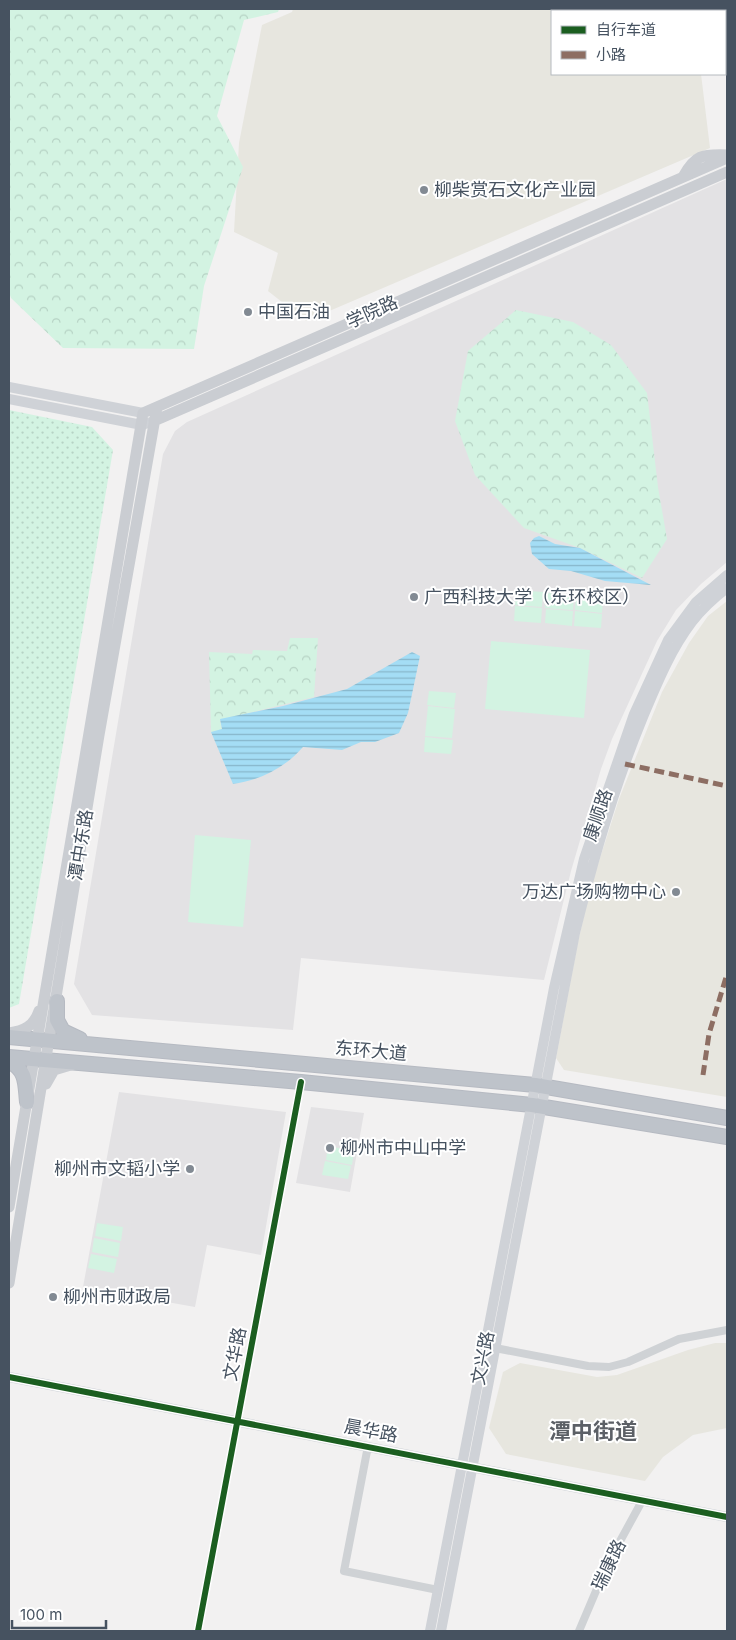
<svg xmlns="http://www.w3.org/2000/svg" width="736" height="1640" viewBox="0 0 736 1640" font-family="Inter,'Noto Sans SC',sans-serif">
<style>
.commercial{fill:#e7e6df}
.education{fill:#e3e2e4}
.grass{fill:#d3f3e2}
.forest{fill:url(#forest-crowns)}
.park{fill:url(#park-dots)}
.water{fill:url(#water-rules)}
.lines{fill:none;stroke-linecap:round;stroke-linejoin:round}
.highway-casing{stroke:#b6bac2;stroke-width:16}
.street{stroke:#cfd2d5;stroke-width:8}
.secondary{stroke:#cfd2d7;stroke-width:10}
.primary{stroke:#cacdd2;stroke-width:11}
.highway{stroke:#bec3ca;stroke-width:14}
.quiet{stroke:#8d6e63;stroke-width:5;stroke-dasharray:10 5;stroke-linecap:butt}
.cycleway-casing{stroke:#fff;stroke-width:9}
.cycleway{stroke:#1b5e20;stroke-width:6}
.poi-dot{fill:#828a93;stroke:#fff;stroke-width:2}
.labels{text-anchor:middle;stroke-width:4;stroke-linejoin:round;paint-order:stroke}
.poi-label{font-size:18px;fill:#465260;stroke:#fff;text-anchor:start}
.street-label{font-size:18px;fill:#465260;stroke:#fff}
.district-label{font-size:22px;font-weight:bold;fill:#5c6066;stroke:#fff}
</style>
<defs>
<pattern id="forest-crowns" width="20" height="18" patternUnits="userSpaceOnUse" patternTransform="scale(1.25)"><rect width="20" height="18" fill="#d3f3e2"/><path d="M2 6a3 3 0 1 1 6 0M12 15a3 3 0 1 1 6 0" fill="none" stroke="#b6d2c4"/></pattern>
<pattern id="park-dots" width="8" height="8" patternUnits="userSpaceOnUse" patternTransform="scale(1.25)"><rect width="8" height="8" fill="#d3f3e2"/><path d="M2 2h.1M6 6h.1" fill="none" stroke="#b6d2c4" stroke-width="1.8" stroke-linecap="round"/></pattern>
<pattern id="water-rules" width="6" height="5" patternUnits="userSpaceOnUse" patternTransform="scale(1.25)"><rect width="6" height="5" fill="#a4ddf5"/><path d="M0 2.5h6" fill="none" stroke="#87b6ca"/></pattern>
</defs>
<rect width="100%" height="100%" fill="#f2f1f1"/>
<!-- commercial -->
<path class="commercial" d="M293 9H693V11H552V74H701L710 148 306 321 268 291 278 253 234 232 239 143 262 25 292 12Z
M727 601V1097L564 1070 556 1058 578 942 591 886 619 799 662 692 689 643 708 616Z
M715 1343H727V1428L693 1435 663 1457 645 1481 506 1454 489 1428 503 1372 520 1363 597 1377 617 1375 688 1350Z"/>
<!-- education -->
<path class="education" d="M727 179V562L701 584 676 610 657 641 612 739 601 769 571 871 544 980 301 958 293 1030 92 1015 74 984 163 454 175 431 187 422Z
M119 1092 286 1112 261 1255 207 1245 195 1307 83 1287Z
M311 1107 364 1113 350 1192 296 1183Z"/>
<!-- grass -->
<path class="grass" d="M516 590 543 592 542 607 515 605Z
M547 593 574 595 573 610 545 608Z
M576 596 603 598 602 613 575 610Z
M515 606 542 608 541 623 514 621Z
M546 609 573 611 572 626 545 623Z
M575 611 602 614 601 628 574 626Z
M491 641 590 650 584 718 485 709Z
M429 691 456 693 454 708 427 705Z
M428 706 455 709 452 738 425 736Z
M425 737 453 740 451 754 424 752Z
M195 835 251 840 243 927 188 922Z
M328 1146 354 1151 352 1165 326 1160Z
M325 1161 351 1166 348 1179 322 1175Z
M97 1223 123 1227 121 1241 95 1236Z
M94 1238 120 1243 118 1257 92 1252Z
M91 1254 117 1259 114 1273 88 1268Z"/>
<!-- forest -->
<path class="forest" d="M9 9H279L278 12 244 20 217 116 243 167 204 286 194 349 63 348 11 298 9 292Z
M516 310 573 322 611 345 647 393 658 487 667 539 642 578 580 548 524 528 475 475 455 421 468 351Z
M290 638H318L314 697 220 720 222 730 211 732 209 652 252 654 253 650 287 651Z"/>
<!-- park -->
<path class="park" d="M9 410 92 427 113 450 19 1004 9 1008Z"/>
<!-- water -->
<path class="water" d="M539 536 555 544 580 548 651 585 605 581 571 571 549 569 532 554 530 543 534 538Z
M412 652 420 656 408 713 399 733 375 742H361L342 750 303 747C286 767 259 781 233 784L211 732 222 729 220 719 283 706 347 689Z"/>
<g class="lines">
<!-- highway casing -->
<g class="highway-casing">
<path id="highway" d="M57 1001V1020L63 1031 80 1039
M9 1037 535 1085 727 1118
M9 1057 301 1082 532 1105 727 1137
M9 1061C27 1071 25 1083 27 1102"/>
</g>
<!-- street -->
<path class="street" d="M495 1348 588 1366 609 1367 628 1362 679 1339 727 1330
M368 1446 344 1571 438 1590
M198 1631 301 1082
M579 1631 607 1565 642 1501"/>
<!-- secondary -->
<path class="secondary" d="M9 387 143 413
M9 399 142 425 154 421
M9 1377 727 1517
M430 1631 554 988 584 859 634 714 668 640 696 602 727 575
M441 1631 575 933C593 860 614 787 643 717 657 684 670 651 692 622 702 609 714 598 727 588"/>
<!-- primary -->
<path class="primary" d="M683 177C695 155 702 154 727 155
M154 421 727 172
M9 1033C24 1031 34 1026 39 1011
M46 1084 54 1070 74 1064
M9 1207 143 413 727 158
M9 1283 99 735 157 407"/>
<!-- highway -->
<use href="#highway" class="highway"/>
<!-- quiet -->
<path class="quiet" d="M625 764 727 786
M703 1075 709 1034 727 974"/>
<!-- cycleway casing -->
<g class="cycleway-casing">
<path id="cycleway" d="M9 1377 727 1517
M198 1631 301 1082"/>
</g>
<!-- cycleway -->
<use href="#cycleway" class="cycleway"/>
</g>
<!-- markers -->
<g class="poi-dot">
<circle cx="424" cy="190" r="5"/>
<circle cx="248" cy="312" r="5"/>
<circle cx="414" cy="597" r="5"/>
<circle cx="676" cy="892" r="5"/>
<circle cx="330" cy="1148" r="5"/>
<circle cx="190" cy="1169" r="5"/>
<circle cx="53" cy="1297" r="5"/>
</g>
<g class="labels">
<!-- poi labels -->
<g class="poi-label">
<text x="434" y="196">柳柴赏石文化产业园</text>
<text x="258" y="318">中国石油</text>
<text x="424" y="603">广西科技大学（东环校区）</text>
<text x="666" y="898" text-anchor="end">万达广场购物中心</text>
<text x="340" y="1154">柳州市中山中学</text>
<text x="180" y="1175" text-anchor="end">柳州市文韬小学</text>
<text x="63" y="1303">柳州市财政局</text>
</g>
<!-- street labels -->
<g class="street-label">
<text transform="translate(372 312) rotate(-24)" y="6">学院路</text>
<text transform="translate(598 815) rotate(-71)" y="6">康顺路</text>
<text transform="translate(81 845) rotate(-81)" y="6">潭中东路</text>
<text transform="translate(371 1051) rotate(5)" y="6">东环大道</text>
<text transform="translate(235 1354) rotate(-79)" y="6">文华路</text>
<text transform="translate(483 1358) rotate(-79)" y="6">文兴路</text>
<text transform="translate(371 1431) rotate(11)" y="6">晨华路</text>
<text transform="translate(609 1565) rotate(-64)" y="6">瑞康路</text>
</g>
<!-- district labels -->
<g class="district-label">
<text x="593" y="1439">潭中街道</text>
</g>
</g>
<!-- border -->
<rect width="736" height="1640" fill="none" stroke="#465260" stroke-width="20"/>
<!-- legend -->
<rect x="551" y="10" width="175" height="65" fill="#ffffff" stroke="#b5babf"/>
<rect x="561" y="26" width="25" height="8" fill="#1b5e20" stroke="#b5babf"/>
<text x="596" y="35" font-size="15" fill="#465260">自行车道</text>
<rect x="561" y="51" width="25" height="8" fill="#8d6e63" stroke="#b5babf"/>
<text x="596" y="60" font-size="15" fill="#465260">小路</text>
<!-- scale -->
<path d="M12 1620v8h94v-8" fill="none" stroke="#465260" stroke-width="2.5"/>
<text x="20" y="1620" font-size="15" fill="#465260" stroke="#ffffff" stroke-width="4" paint-order="stroke">100 m</text>
</svg>
